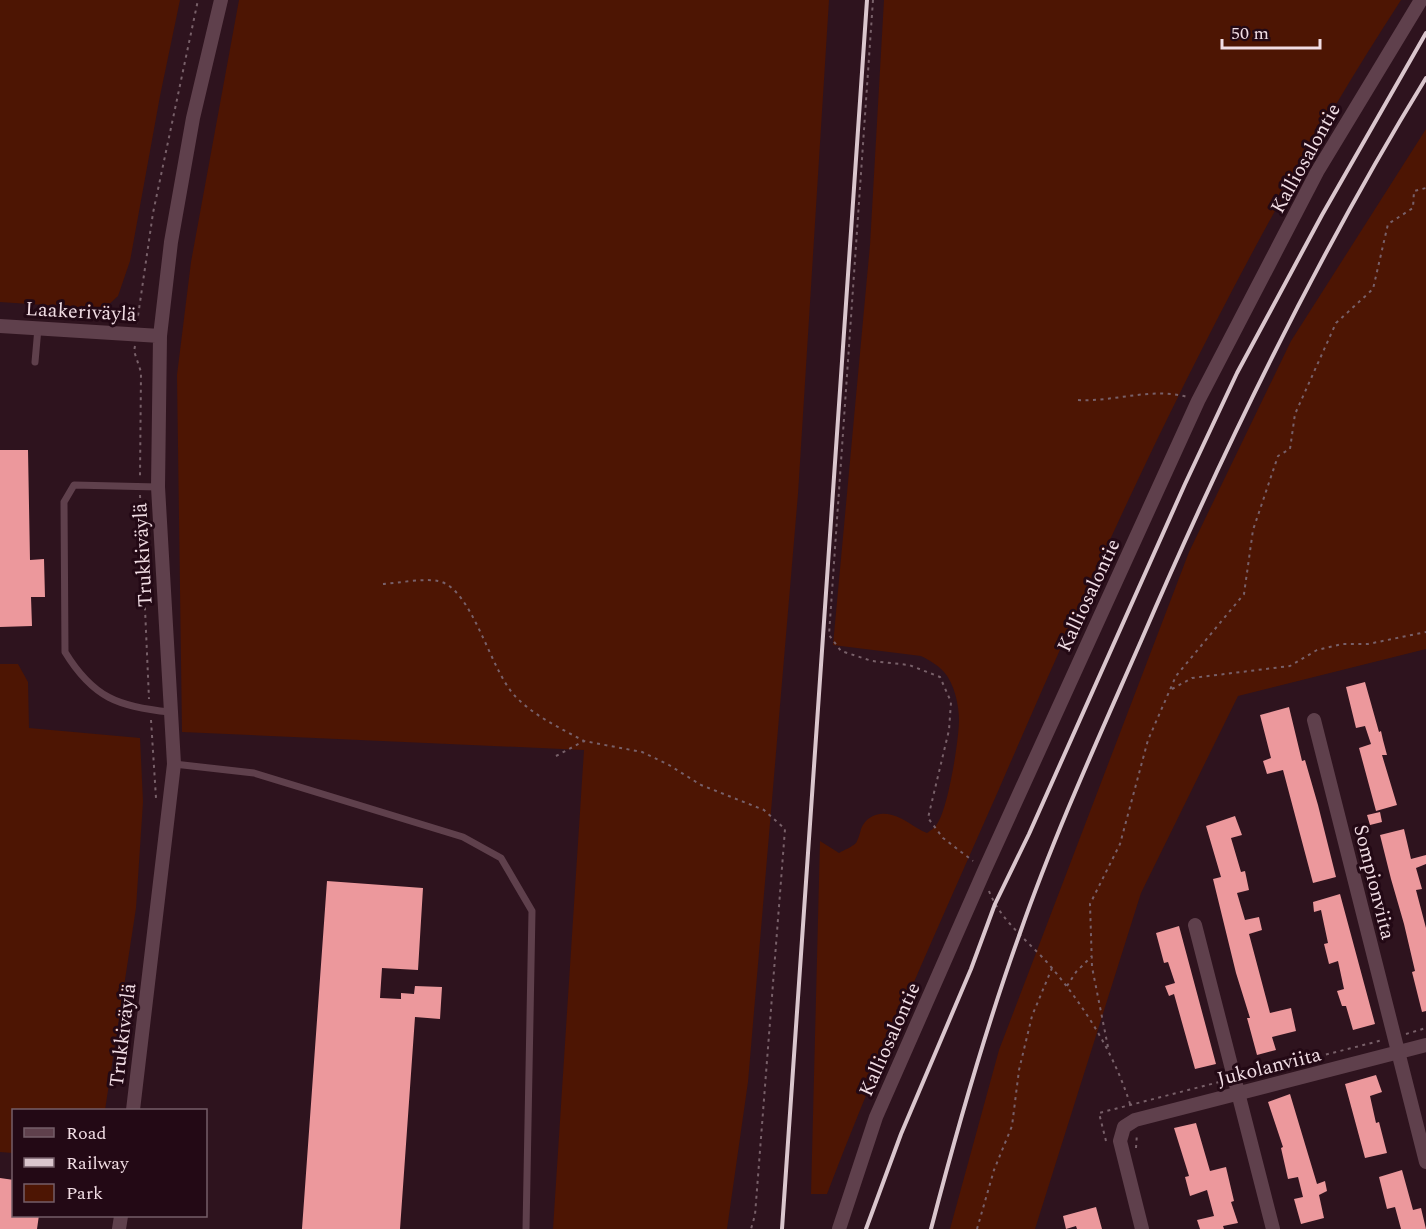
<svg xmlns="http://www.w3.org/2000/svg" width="1426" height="1229" viewBox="0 0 1426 1229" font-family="Spectral,serif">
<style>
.green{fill:#4d1503}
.building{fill:#ec989c}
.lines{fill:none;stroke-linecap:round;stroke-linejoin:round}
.path{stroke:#786069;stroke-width:2;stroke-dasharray:3 4.5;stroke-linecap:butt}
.service{stroke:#5f404c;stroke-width:7}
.minor{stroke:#5f404c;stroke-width:14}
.rail{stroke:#dac6cd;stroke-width:4}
.labels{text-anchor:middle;stroke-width:6;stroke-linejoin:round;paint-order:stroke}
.street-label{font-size:20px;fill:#f1dde4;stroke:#230915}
</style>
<rect width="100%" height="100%" fill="#2e131e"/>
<!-- green -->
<path class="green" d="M0 0H180L160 96 130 261 118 296 104 309 0 302Z
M239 0H829L798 494 748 1082 727 1229H553L584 750 182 732 177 375 191 262Z
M884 0H1401C1240 248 1116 518 999 789 940 923 879 1057 827 1194H811L820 841 839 853C844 850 852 847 856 843 858 840 860 833 861 829 866 816 879 811 892 815 905 818 914 828 927 833 930 831 935 828 937 824 948 809 959 740 959 720 959 705 954 683 944 672 938 665 929 660 921 656L833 645 870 245Z
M1426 129V649L1238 696 1141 893 1035 1229H950L999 1050 1189 552 1291 341Z
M0 664H18L28 682 29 728 140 738 143 802 136 908 105 1110H14L13 1153 0 1152Z"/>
<!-- building -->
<path class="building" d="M0 450H28L30 560 44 559 45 597H31L32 626 0 627Z
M1365 682 1379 732 1381 731 1383 740 1387 755H1382L1397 805 1376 811 1359 748 1371 744 1365 726 1356 728 1346 687Z
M1289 707 1302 761 1305 760 1318 805 1336 877 1313 883 1283 770 1267 774 1263 761 1271 758 1260 715Z
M1380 812 1382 822 1370 825 1367 815Z
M1235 816 1242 835 1231 838 1241 872 1245 871 1249 890 1237 893 1245 920 1259 917 1262 930 1249 934 1270 1013 1291 1008 1296 1031 1272 1037 1276 1050 1257 1055 1247 1018H1250L1236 973 1213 879 1221 877 1206 826Z
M1404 829 1411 859 1426 855V864L1416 868 1422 889 1416 890 1426 928V1011L1422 1012 1412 972 1415 971 1404 924 1391 879 1380 835Z
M327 881 423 888 418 970 382 968 380 998 401 999V993L414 994 415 986 442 987 440 1019 415 1017 400 1229H302Z
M1340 894 1375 1024 1353 1030 1346 1006H1342L1337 991 1344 989 1338 961 1329 964 1324 944 1328 943 1321 910 1314 912 1313 902Z
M1179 926 1216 1064 1195 1069 1174 994 1169 996 1165 986 1175 983 1168 962 1164 963 1156 933Z
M1376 1075 1382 1092 1370 1096 1376 1123 1379 1122 1387 1153 1365 1158 1345 1084Z
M1290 1094 1317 1184 1325 1181 1327 1191 1319 1195 1324 1218 1301 1224 1294 1199 1303 1197 1298 1177 1288 1179 1281 1148 1283 1147 1268 1102Z
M1196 1123 1210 1171 1226 1167 1234 1201 1231 1202 1238 1223 1223 1226 1224 1229H1200L1197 1220 1214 1216 1207 1190 1190 1196 1185 1177 1189 1176 1174 1128Z
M1402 1170 1413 1210 1421 1208 1426 1229H1401L1395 1207 1387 1209 1379 1177Z
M0 1178 14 1180V1215H39L37 1229H0Z
M1096 1207 1102 1229H1077L1076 1226 1066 1229 1063 1216Z"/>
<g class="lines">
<!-- path -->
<path class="path" d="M873 0 829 635 841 651 872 661 909 665 940 677 951 702 949 730 928 818 943 838 973 861
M137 323 153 213 198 0
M135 346 134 351 141 372 140 477
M1078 400C1114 402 1152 387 1187 397
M140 495 149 699
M383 584C398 583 425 578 438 581 472 587 490 670 515 696 534 716 560 728 584 741
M1172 689 1192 678 1290 666 1317 650 1342 644H1368L1426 632
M151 720 156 798
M556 756 584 741 642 752 669 765 701 785 764 810 785 829 755 1215 751 1229
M989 891C1001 922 1031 943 1052 968 1087 1010 1115 1055 1131 1107
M1067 986 1076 972 1092 956
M1406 1034 1426 1028
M1108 1047 1092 967 1090 904 1120 844 1148 740 1176 676 1244 594 1253 530 1278 456 1290 449 1295 414 1336 323 1373 289 1388 224 1413 208 1414 191 1426 188
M1246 1075 1383 1040
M1106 1141 1099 1113 1223 1081
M1136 1148 1137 1133
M977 1229 994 1170 1012 1126 1019 1070 1032 1016 1052 968"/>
<!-- service -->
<path class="service" d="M35 362 38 328
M158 487 74 485 64 502 65 652C93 698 119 707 170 712
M174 764 254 773 463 837 501 858 532 911 526 1229"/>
<!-- minor -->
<path class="minor" d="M0 326 160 336
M1314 720 1426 1162
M1195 925 1273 1229
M133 1110 174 764 158 487 160 336 171 242 193 118 221 0
M119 1229 121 1216
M839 1229 876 1117 985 869 1198 401 1317 172 1421 0
M1142 1229 1120 1141 1124 1127 1135 1120 1426 1045"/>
<!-- rail -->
<path class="rail" d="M782 1229 867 0
M866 1229 901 1134 971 969 995 904 1029 834 1185 484 1237 373 1322 215 1426 33
M931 1229C957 1129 985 1030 1020 933 1055 833 1099 737 1141 641 1224 448 1316 257 1426 78"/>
</g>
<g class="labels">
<!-- street labels -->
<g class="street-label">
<text transform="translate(1305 158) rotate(-61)" y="7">Kalliosalontie</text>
<text transform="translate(81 311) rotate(3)" y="7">Laakeriväylä</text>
<text transform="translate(142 555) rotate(-93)" y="7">Trukkiväylä</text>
<text transform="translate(1088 595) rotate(-65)" y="7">Kalliosalontie</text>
<text transform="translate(1375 882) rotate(76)" y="7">Sompionviita</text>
<text transform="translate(122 1035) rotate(-83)" y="7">Trukkiväylä</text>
<text transform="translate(889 1039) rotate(-66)" y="7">Kalliosalontie</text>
<text transform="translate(1269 1066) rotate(-14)" y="7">Jukolanviita</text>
</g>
</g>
<!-- legend -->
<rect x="12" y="1109" width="195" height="108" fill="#230915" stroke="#755e68" stroke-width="1.5"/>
<rect x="24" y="1128" width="30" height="9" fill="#5f404c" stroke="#755e68" stroke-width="1.5"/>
<text x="66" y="1139" font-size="18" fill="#f1dde4">Road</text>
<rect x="24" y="1158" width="30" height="9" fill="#dac6cd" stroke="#755e68" stroke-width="1.5"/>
<text x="66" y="1169" font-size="18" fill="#f1dde4">Railway</text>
<rect x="24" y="1184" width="30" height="18" fill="#4d1503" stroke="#755e68" stroke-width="1.5"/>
<text x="66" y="1199" font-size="18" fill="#f1dde4">Park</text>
<!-- scale -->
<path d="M1222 39v9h98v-9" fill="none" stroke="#f1dde4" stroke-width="3"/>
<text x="1231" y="39" font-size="18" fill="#f1dde4" stroke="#230915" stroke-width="4.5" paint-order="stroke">50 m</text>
</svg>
